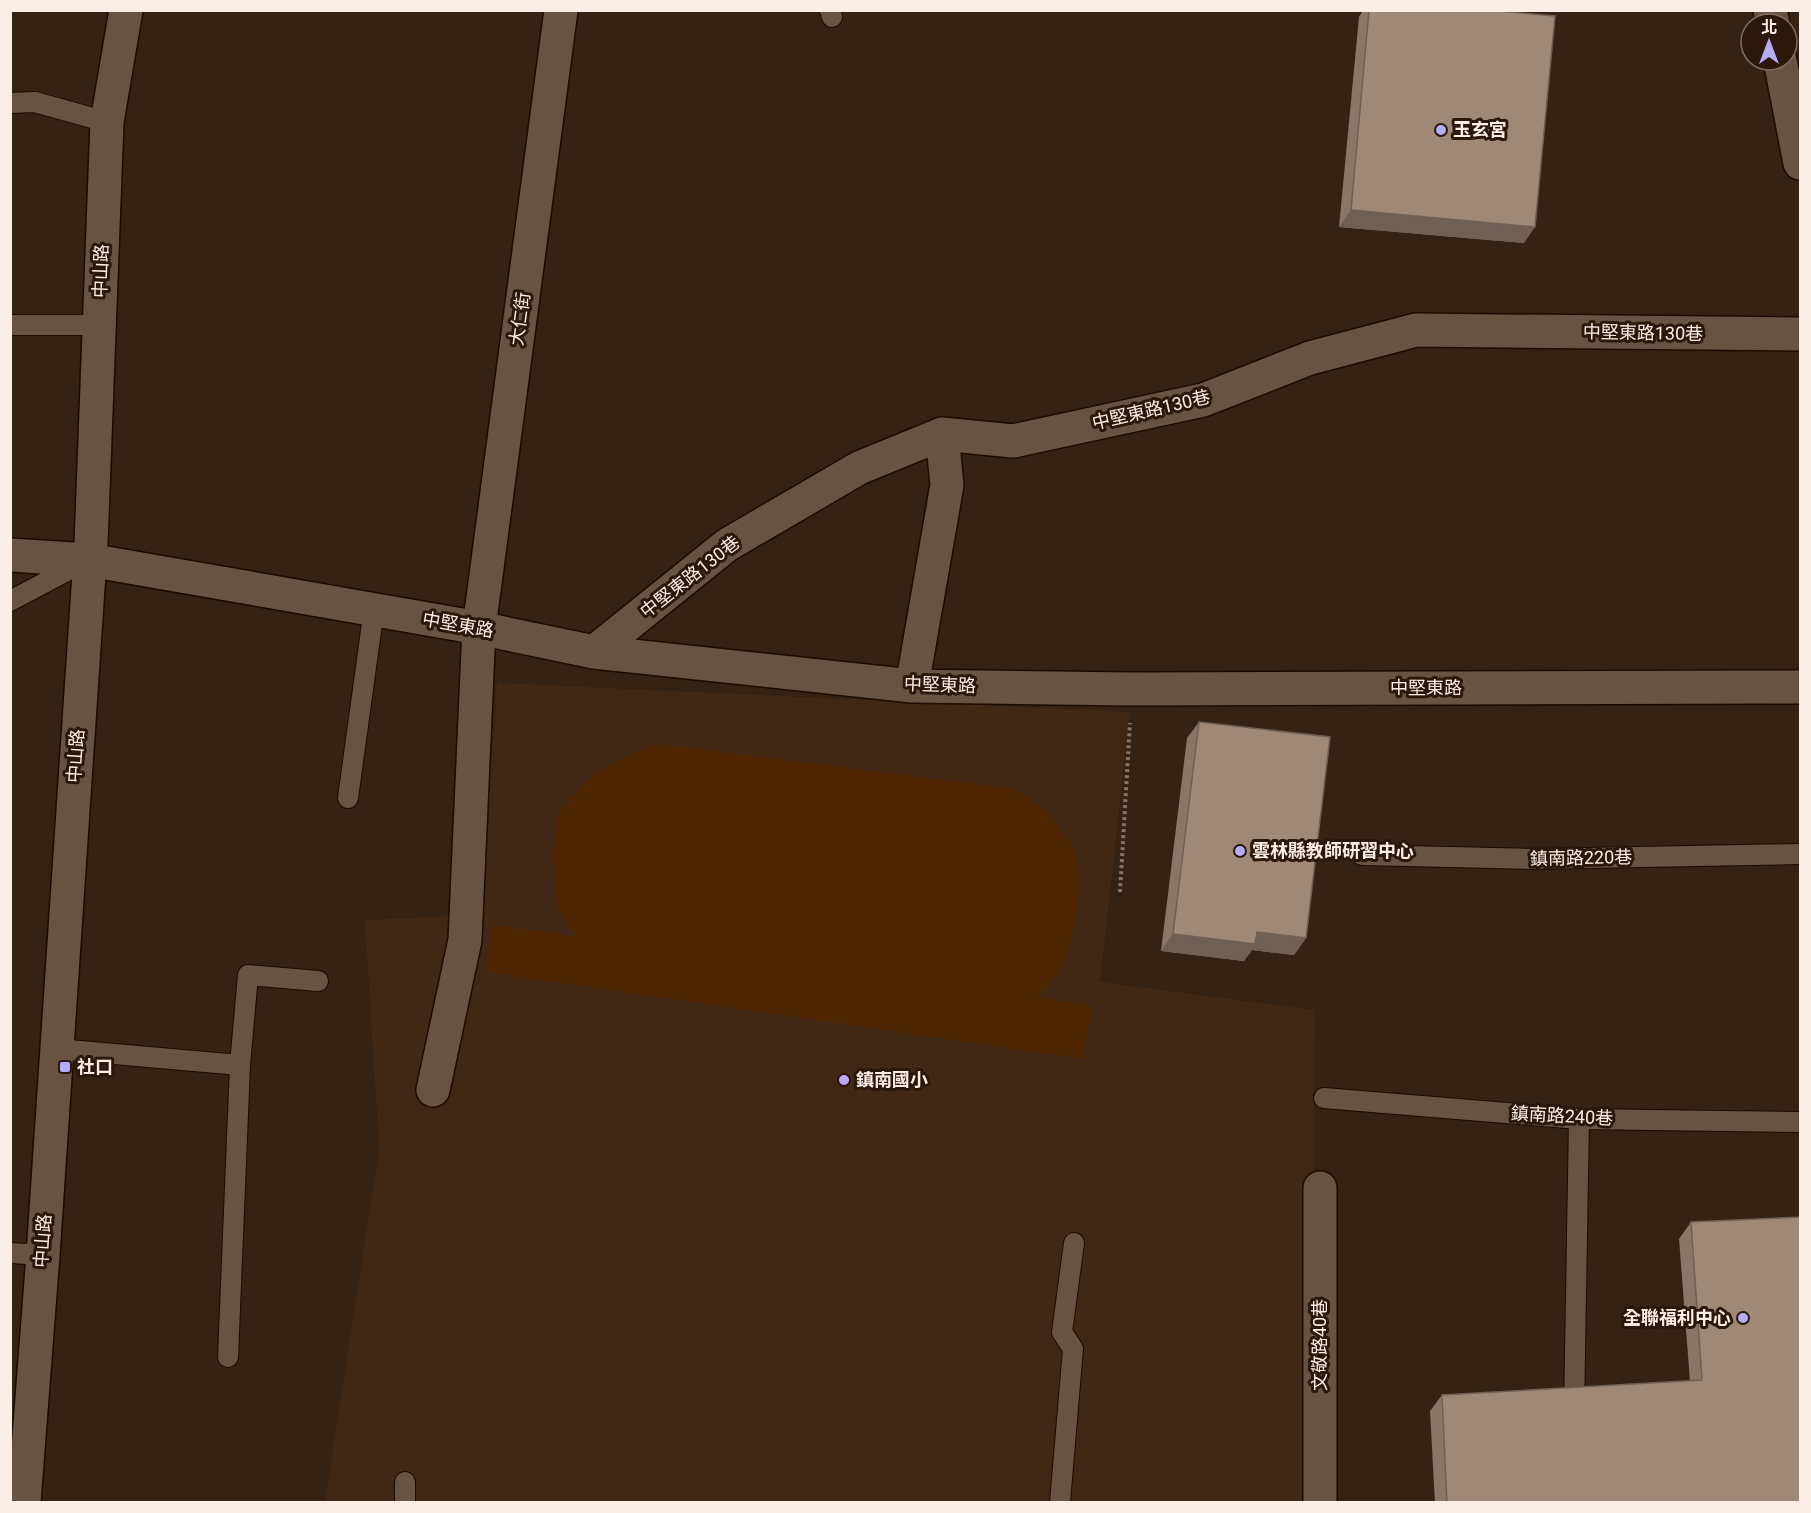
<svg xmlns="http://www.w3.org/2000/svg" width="1811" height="1513" viewBox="0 0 1811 1513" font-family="Roboto,'Noto Sans TC',sans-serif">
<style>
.built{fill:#412815}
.green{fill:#4d2500}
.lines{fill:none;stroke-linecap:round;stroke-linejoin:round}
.service-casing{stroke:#1c0b01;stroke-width:22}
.minor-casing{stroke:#1c0b01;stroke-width:36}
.tertiary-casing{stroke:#1c0b01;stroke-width:36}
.path{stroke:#847366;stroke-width:4;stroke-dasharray:3 3;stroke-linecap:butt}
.service{stroke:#685242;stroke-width:20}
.minor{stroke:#685242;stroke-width:33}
.tertiary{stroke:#685242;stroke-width:33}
.wall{fill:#8a7566}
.shaded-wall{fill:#705f53}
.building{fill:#a08877;stroke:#705f53;stroke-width:1.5}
.poi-dot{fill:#b5acf8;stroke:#2b180a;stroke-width:2}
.labels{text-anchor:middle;stroke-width:6;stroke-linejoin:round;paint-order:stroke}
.poi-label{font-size:18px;font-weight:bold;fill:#fceee5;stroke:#2b180a;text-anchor:start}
.street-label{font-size:18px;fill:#fceee5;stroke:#2b180a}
</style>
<rect width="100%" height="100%" fill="#352213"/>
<!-- built -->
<path class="built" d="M497 683 1130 712 1100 982 1314 1010 1313 1429 1311 1502H325L379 1149 365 920 480 915Z"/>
<!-- green -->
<path class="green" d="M657 744 1015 789 1047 812 1074 847 1080 881 1076 914 1069 952 1054 978 1036 997 1092 1006 1083 1059 486 972 493 925 576 936 558 909 552 856 559 811 594 774 630 754Z"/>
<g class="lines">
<!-- service casing -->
<g class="service-casing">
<path id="service" d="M830 10 832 17
M10 103 35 102 107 122
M10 325H99
M10 601 82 563
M348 798 374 609
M1362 855 1533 859 1800 854
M57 1049 240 1065
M1324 1098 1579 1119 1800 1122
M10 1253 43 1255
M228 1357 240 1065 248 975 318 981
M1574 1413 1579 1119
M405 1482V1502
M1060 1502 1073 1349 1062 1332 1074 1243"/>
</g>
<!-- minor casing -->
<g class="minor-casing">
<path id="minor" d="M10 555 89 560 479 628 594 652 912 686 1132 689 1800 687
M594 652 727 545 859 468 942 434 1013 441 1203 400 1310 358 1416 330 1800 334
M912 686 947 485 942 434
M433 1090 465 940 479 628 561 10
M1320 1502V1188"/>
</g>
<!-- tertiary casing -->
<g class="tertiary-casing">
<path id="tertiary" d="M1770 10 1773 24
M1780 60 1800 163
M24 1502 43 1255 91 544 107 122 126 10"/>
</g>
<!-- path -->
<path class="path" d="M1120 892 1130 723"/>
<!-- service -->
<use href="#service" class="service"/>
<!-- minor -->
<use href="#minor" class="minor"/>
<!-- tertiary -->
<use href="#tertiary" class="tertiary"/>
</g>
<!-- wall -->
<path class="wall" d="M1363 10H1488L1524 243 1339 227 1359 17Z
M1199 722 1306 938 1294 955 1252 950 1244 961 1161 951 1187 738Z
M1691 1222 1800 1503H1435L1430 1411 1442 1395 1690 1381 1679 1239Z"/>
<!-- shaded-wall -->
<path class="shaded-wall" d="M1351 210 1535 227 1524 243 1339 227Z
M1257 932 1306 938 1294 955 1252 950 1244 961 1161 951 1173 934Z"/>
<!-- building -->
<path class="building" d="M1369 10H1488L1555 16 1535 227 1351 210Z
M1199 722 1330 737 1306 938 1257 932 1255 944 1173 934Z
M1800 1217V1503H1447L1442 1395 1702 1380 1691 1222Z"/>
<!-- markers -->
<g class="poi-dot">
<circle cx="1441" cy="130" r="6"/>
<circle cx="1240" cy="851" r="6"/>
<rect x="59" y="1061" width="12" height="12" rx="3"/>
<circle cx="844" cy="1080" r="6"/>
<circle cx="1743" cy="1318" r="6"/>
</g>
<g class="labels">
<!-- poi labels -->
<g class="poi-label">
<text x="1453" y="136">玉玄宮</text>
<text x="1252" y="857">雲林縣教師研習中心</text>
<text x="77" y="1073">社口</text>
<text x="856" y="1086">鎮南國小</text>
<text x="1731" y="1324" text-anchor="end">全聯福利中心</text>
</g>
<!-- street labels -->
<g class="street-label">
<text transform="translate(101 271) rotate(-88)" y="6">中山路</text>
<text transform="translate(520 319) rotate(-82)" y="6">大仁街</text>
<text transform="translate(1643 333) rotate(1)" y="6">中堅東路130巷</text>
<text transform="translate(1151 410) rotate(-13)" y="6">中堅東路130巷</text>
<text transform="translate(690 577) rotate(-38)" y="6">中堅東路130巷</text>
<text transform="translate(458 625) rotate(10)" y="6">中堅東路</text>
<text transform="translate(940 685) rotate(2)" y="6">中堅東路</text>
<text x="1426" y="694">中堅東路</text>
<text transform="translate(76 756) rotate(-86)" y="6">中山路</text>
<text transform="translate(1581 858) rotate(-1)" y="6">鎮南路220巷</text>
<text transform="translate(1562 1116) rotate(3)" y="6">鎮南路240巷</text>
<text transform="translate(43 1241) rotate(-86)" y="6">中山路</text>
<text transform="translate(1320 1345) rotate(-90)" y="6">文敬路40巷</text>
</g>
</g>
<!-- border -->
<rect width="1811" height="1513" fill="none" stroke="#fceee5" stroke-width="24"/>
<!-- north arrow -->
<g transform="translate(1769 42)"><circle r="28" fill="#2b180a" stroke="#7f6e62" stroke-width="1.5"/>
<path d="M0-4.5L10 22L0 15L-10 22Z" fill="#b5acf8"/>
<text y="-9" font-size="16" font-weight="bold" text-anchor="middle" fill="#fceee5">北</text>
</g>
</svg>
